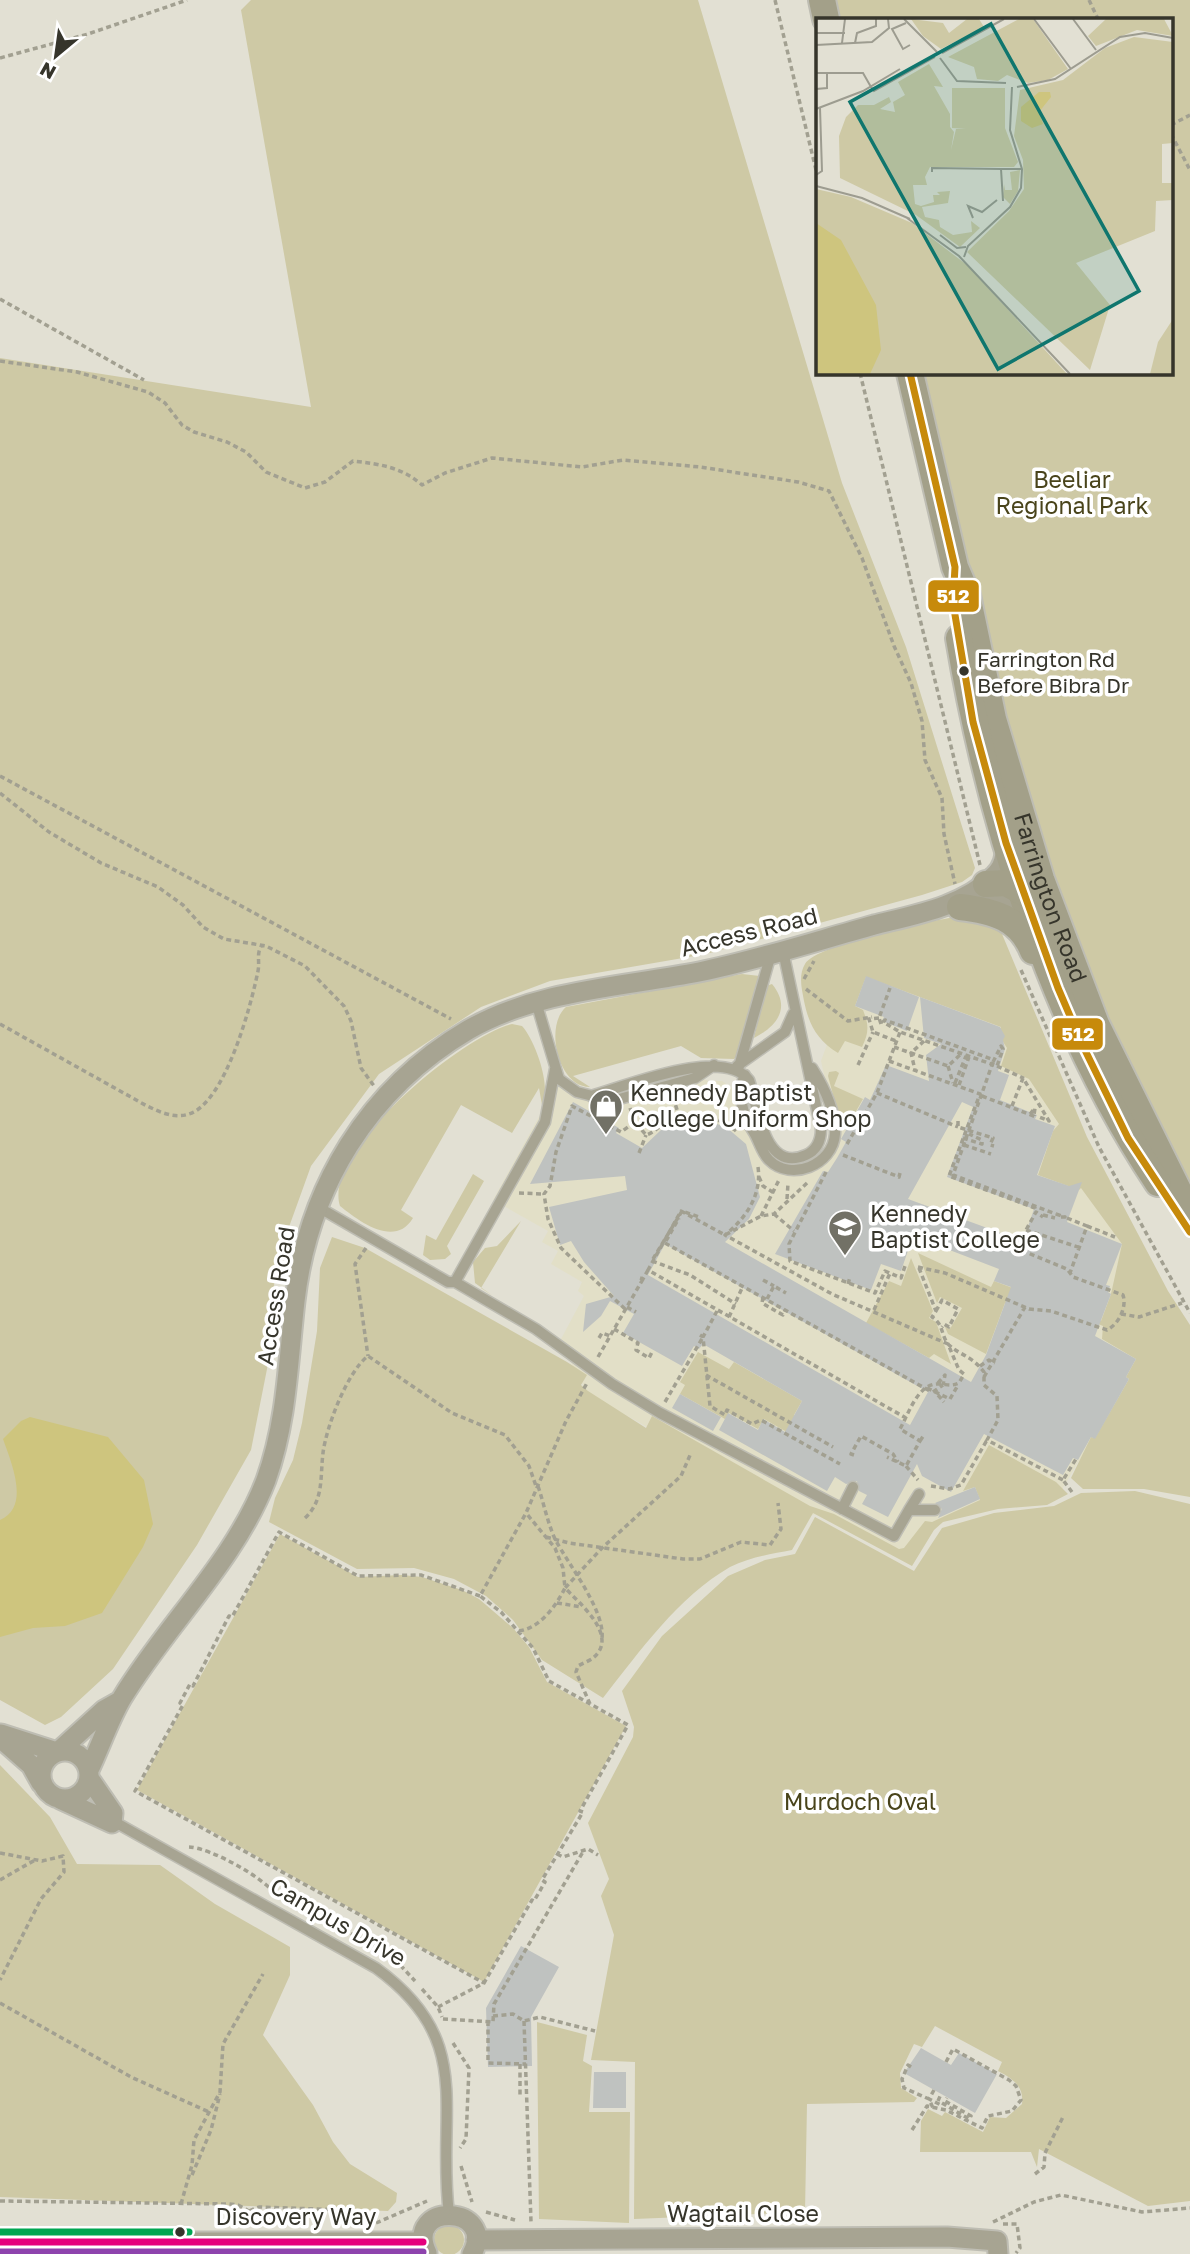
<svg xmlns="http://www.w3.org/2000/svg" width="1190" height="2254" viewBox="0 0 1190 2254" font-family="'Golos Text',sans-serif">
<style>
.built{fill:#e2dfc7}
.green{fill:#cec9a5}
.water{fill:#cec57e}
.building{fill:#bfc2c0;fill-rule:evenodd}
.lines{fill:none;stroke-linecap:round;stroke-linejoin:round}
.lane-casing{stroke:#bebdb3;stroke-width:13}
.street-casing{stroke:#bebdb3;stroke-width:23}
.secondary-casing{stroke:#bebdb3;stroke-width:30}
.path{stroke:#a2a091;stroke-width:3.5;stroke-dasharray:5 3.5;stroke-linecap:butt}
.lane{stroke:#a7a492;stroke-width:10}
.street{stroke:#a7a492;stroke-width:19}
.secondary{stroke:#a3a089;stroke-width:26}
.path-bridge{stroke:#a2a091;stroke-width:3.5;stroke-dasharray:5 3.5;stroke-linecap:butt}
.bus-1-casing{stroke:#fff;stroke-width:12}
.bus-2-casing{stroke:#fff;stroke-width:12}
.bus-3-casing{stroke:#fff;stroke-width:12}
.bus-4-casing{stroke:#fff;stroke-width:12}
.bus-1{stroke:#c78a0b;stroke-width:7}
.bus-2{stroke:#e5007d;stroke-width:7}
.bus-3{stroke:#8e44ad;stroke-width:7}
.bus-4{stroke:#00a651;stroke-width:7}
.bus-dot{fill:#36352b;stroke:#fff;stroke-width:2.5}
.labels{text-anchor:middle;stroke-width:7;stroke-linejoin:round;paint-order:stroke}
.bus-label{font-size:21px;fill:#36352b;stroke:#fff;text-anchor:start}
.park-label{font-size:23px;fill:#49441b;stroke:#fff}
.street-label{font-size:23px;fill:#36352b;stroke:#fff}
.poi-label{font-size:23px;fill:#36352b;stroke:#fff;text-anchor:start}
.inset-road{fill:none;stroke:#9d9c90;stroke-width:2}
.view{fill:#0f766e;fill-opacity:0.15;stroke:#0f766e;stroke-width:3.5}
.inset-edge{fill:none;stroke:#36352b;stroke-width:3.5}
.line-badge{stroke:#fff;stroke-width:2.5}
.badge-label{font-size:19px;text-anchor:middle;font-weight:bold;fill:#fff}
</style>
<rect width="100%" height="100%" fill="#e2e0d3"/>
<!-- built -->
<path class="built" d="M858 959 1006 1017 1078 1127 1158 1328 1061 1491 932 1522 906 1559 816 1514 806 1517 587 1393 560 1341 584 1296 578 1291 582 1282 551 1264 558 1251 542 1242 548 1231 493 1200 556 1086 589 1090 684 1068 708 1081H722L732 1088 748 1132 770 1165 818 1166 837 1131 821 1061Z"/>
<!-- green -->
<path class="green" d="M251 0H698L842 483 906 647 975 868 972 875 962 882 922 895 706 954 550 981 481 1007 379 1074 311 1166 276 1263 267 1369 251 1450 197 1545 113 1669 61 1717 45 1725 0 1700V358L311 407 241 10Z
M836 0H1190V1187L1104 1023 1019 779 975 599 925 373H1171V19H840Z
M963 916 997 922 1087 1137 1168 1291 1190 1325V1497L1144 1489H1083L1071 1478 1091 1437 1095 1438 1129 1379 1126 1377 1136 1359 1102 1339 1103 1326 1065 1310 1048 1328 1005 1303 986 1354 948 1334 945 1327 950 1329 962 1308 940 1297 937 1303 918 1253 991 1287 994 1281 1101 1321 1111 1294 1122 1244 1081 1188 1079 1190 1038 1175 1053 1131 1059 1124 1029 1079 1001 1066 1007 1048 998 1034 1001 1027 866 977 855 1006 863 1010C869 1025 869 1033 862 1047L845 1041 838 1053C817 1040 809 1025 804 1001 802 989 798 976 805 964 817 944 936 919 963 916Z
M742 974 760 976 738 1055 734 1059 701 1058 681 1046 573 1076 590 1087C558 1087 544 1026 566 1007Z
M772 984C792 1008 776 1027 754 1038L766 986Z
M512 1024 522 1026C535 1040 552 1087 542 1105L539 1088 512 1133 461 1105 401 1210 413 1218C395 1248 360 1222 340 1206 322 1151 462 1036 512 1024Z
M836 1071 839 1073 834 1086 863 1099 847 1127 842 1128 828 1076 829 1072Z
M473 1174 484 1181 447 1246 451 1254 445 1259 430 1260 423 1255 426 1235 436 1240Z
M521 1221 481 1288 493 1296 475 1283 473 1262 485 1248 497 1246Z
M332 1237 365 1248 567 1362 587 1375 581 1385 588 1391 646 1428 652 1416 810 1506 834 1514 899 1549 904 1548 925 1521 932 1522 980 1500 975 1487 963 1491 989 1445 1056 1482 1068 1494 1047 1505 998 1509 943 1522 934 1530 912 1566 813 1513 792 1550C771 1554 750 1557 730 1567 678 1597 640 1651 603 1698L542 1660 513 1620 486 1596 454 1579 414 1568 357 1569 269 1522 275 1498 293 1460 302 1423 317 1331 320 1268Z
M911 1258 933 1311 929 1318 936 1322 951 1364 934 1354 929 1358 866 1323 889 1281 901 1286Z
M698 1352 729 1369 734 1362 802 1401 794 1415 843 1464 764 1419 758 1429 729 1413 725 1419 680 1394 685 1385 680 1382Z
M1135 1491 1190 1504V2201L1148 2206 1039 2149 1037 2167 1031 2152H920L921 2121 928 2109 942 2116 945 2112 983 2132 990 2117 1006 2118 1022 2104C1024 2086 1013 2079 998 2071L1002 2062 935 2026 922 2047 914 2044 900 2073 901 2088 917 2098 914 2102 807 2104 805 2212 634 2219 635 2062 591 2060 614 1935 601 1896 609 1879 588 1823 633 1737 634 1727 622 1691 662 1636 728 1576 765 1560 795 1554 815 1517 914 1571 942 1528 994 1513 1054 1506 1081 1493Z
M280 1534 358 1577 402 1575 422 1577 462 1590 479 1599 513 1628 529 1647 547 1682 626 1726 484 1982 137 1790Z
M0 1765 50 1817 77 1864 160 1865 215 1904 290 1947V1975L263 2035 313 2105 333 2142 350 2164 397 2193 396 2202 388 2211 0 2197Z
M537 2022 587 2035 583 2061 592 2066 589 2112H630L629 2223 539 2219Z
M434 2240a15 15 0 1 1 30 0a15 15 0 1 1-30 0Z"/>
<!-- water -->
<path class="water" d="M30 1417 108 1437 144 1480 153 1524 143 1547 102 1613 65 1626 33 1628 0 1637V1520C31 1507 11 1462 3 1439L21 1421Z"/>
<!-- building -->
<path class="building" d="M866 976 919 997 907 1031 882 1021 884 1017 855 1006Z
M920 997 1000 1027 1005 1036 1003 1040 1005 1049 998 1071 1009 1075 1000 1100 1037 1115 1035 1119 1055 1126 1037 1175 1069 1186 1082 1182 1067 1222 1122 1244 1106 1285 1110 1286 1108 1292 1111 1294 1095 1336 1136 1359 1126 1377 1129 1379 1095 1439 1091 1437 1078 1460 1073 1458 1063 1475 984 1434 951 1492 922 1476 917 1464 888 1517 862 1504 867 1495 859 1491 857 1481 846 1484 835 1477 827 1491 719 1430 728 1413 758 1430 763 1419 785 1432 802 1401 703 1344 699 1349 694 1346 682 1366 623 1333 634 1314 610 1301 601 1316 583 1332 586 1304 614 1296 584 1262 571 1241 560 1245 549 1207 627 1190 625 1176 530 1184 573 1102 619 1128 616 1133 642 1148 661 1130 678 1120 702 1119 726 1127 746 1144 760 1197 749 1219 725 1242 971 1382 986 1355 1011 1287 994 1281 999 1269 913 1236 901 1271 881 1264 871 1290 775 1254 823 1171 828 1172 837 1158 846 1142 841 1139 865 1097 870 1100 886 1065 929 1081 926 1055 941 1044 924 1038ZM962 1102 973 1107 947 1177 1034 1209 1023 1241 908 1199ZM665 1244 928 1392 910 1425 648 1275Z
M680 1394 721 1417 713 1431 672 1408Z
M975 1487 980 1499 938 1518 942 1509 935 1503Z
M521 1946 559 1967 531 2017 532 2066 488 2067 486 2008Z
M921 2048 951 2065 959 2053 997 2074 975 2113 904 2073Z
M594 2072H626V2108H593Z"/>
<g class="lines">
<!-- lane casing -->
<g class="lane-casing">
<path id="lane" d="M536 1002 559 1079 577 1092 612 1101 695 1078 714 1065
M737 1066 785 1032 793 1014
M738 1070 771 954
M745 1075C737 1092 742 1115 753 1131 759 1140 761 1152 769 1160 791 1182 833 1165 835 1134 836 1111 824 1087 812 1068
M591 1096C627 1086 722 1046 749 1080 758 1105 763 1174 806 1155 817 1150 821 1140 821 1129L783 951
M318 1207 448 1282H455L545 1122 555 1069
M455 1282 536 1329 612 1384 660 1413 894 1536 909 1510
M919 1494 909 1510H935
M842 1509 853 1487
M113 1821 376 1968C477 2041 436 2109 449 2214"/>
</g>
<!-- street casing -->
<g class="street-casing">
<path id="street" d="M974 905 1010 899
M1 1734 57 1752
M0 1738 31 1765 41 1783
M41 1775a24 24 0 1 1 48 0a24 24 0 1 1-48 0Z
M59 1751 104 1710 120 1701
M89 1770C100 1747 109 1720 122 1698 167 1624 235 1561 266 1480 287 1422 288 1362 295 1301 308 1188 368 1089 468 1030 537 990 622 987 699 972 758 960 816 941 874 925 914 915 963 907 994 876 1004 867 1005 857 1006 844
M60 1799 112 1823 113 1813 89 1778
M476 2240 947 2237 997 2241 998 2254
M0 2242H423
M427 2253C403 2201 498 2205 472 2254"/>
</g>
<!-- secondary casing -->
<g class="secondary-casing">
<g id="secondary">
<path d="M822 0 826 19"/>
<path id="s1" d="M910 373 955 567 967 595 993 719 1041 879 1096 1024 1190 1214"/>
<path d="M959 638C990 824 1053 1025 1158 1183"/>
<path d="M986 884 1006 883 1032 897"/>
<path d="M960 907C994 911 1020 918 1033 951"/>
</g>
</g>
<!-- path -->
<path class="path" d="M775 0 817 174
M1089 0 1098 19
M0 58 88 34 187 0
M1171 125 1190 115
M1171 134 1190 170
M0 299 144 380
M0 361 77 372 148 392 165 403 182 425 194 432 227 442 246 452 266 472 305 488 325 482 353 461C379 464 402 467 422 485L445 473 492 458 582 467 623 460 700 467 798 482 829 491 862 558 894 646 911 683 922 721 925 760 942 798 944 834 955 884
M860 373 980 865
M0 776 451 1019
M0 793 49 832 101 863 158 887 183 905 203 927 224 939 266 946 305 966 344 1006 351 1021 361 1068 374 1086
M1021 970 1099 1147 1190 1313
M804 979 814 961
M806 989 848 1021 872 1017
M879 1018 869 1019 873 1032 896 1041
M0 1024 147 1106C160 1112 174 1119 189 1114 225 1103 251 1006 258 971 260 962 256 953 262 945
M881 1024 879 1018 890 988
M924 1041 911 1053 948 1066 961 1054
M894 1047 911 1053 915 1070
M889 1061 980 1094 949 1176 1035 1208 1036 1212
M993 1062 1001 1046 1003 1049 997 1066 900 1032 883 1022 885 1020 994 1060
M858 1065 873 1032
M948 1066 953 1083
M997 1066 1023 1078
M955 1083 966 1056
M959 1085 969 1057
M877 1093 958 1127
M982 1096 1036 1117
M673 1097 679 1116
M1012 1106 1023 1078 1049 1121 1037 1116
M630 1108 635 1122 646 1135C654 1133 660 1125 669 1120 691 1108 717 1116 736 1131
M1030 1114 1035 1108 1034 1115
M958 1121V1127L993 1138 990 1145 994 1146
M604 1134 609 1125
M963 1138 982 1144V1140L969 1134
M847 1144 877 1093 900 1032
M964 1145 991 1154
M639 1153 646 1135
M843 1155 899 1177 900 1173
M758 1167C762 1195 746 1218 725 1235L832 1294 948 1344 959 1370 964 1374 959 1383C950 1387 947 1384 938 1384 918 1383 908 1415 900 1429L920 1441 906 1466 887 1457
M826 1172 789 1244 790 1261 875 1293 885 1271 901 1278 905 1266
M759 1177 763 1186 774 1193
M807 1183 774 1214 761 1216 725 1235 681 1211 648 1270 906 1418
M519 1193 544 1194
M787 1199 788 1183
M774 1214 794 1231
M1056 1214 1065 1217H1058
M1043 1215 1055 1218
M761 1216 779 1180
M1067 1218 1087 1226 1070 1273
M1087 1226 1115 1237
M1026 1230 1081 1248
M666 1241 679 1218
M366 1248 355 1264 368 1356
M652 1261 690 1275 736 1304
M918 1267 945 1273 1029 1309 1051 1311 1107 1330C1119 1324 1127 1307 1123 1295L1073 1277 1067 1269 1023 1251 1026 1230 1036 1212 1043 1217
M919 1268 936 1311 932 1317C944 1324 941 1337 949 1345 961 1356 971 1355 984 1372V1385L997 1396 998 1420 987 1440 1063 1480
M640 1278 643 1279 648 1270
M848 1284 850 1277
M763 1297 762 1303 783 1315 785 1310
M767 1299 774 1286 786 1293
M627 1307 636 1312
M625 1309 561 1248 548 1219 544 1194 550 1186 556 1152 572 1106 621 1132 635 1122
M874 1310 890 1273
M717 1311 703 1337 710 1406 725 1415 727 1410 752 1424 761 1420 840 1464
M936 1311 942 1300 958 1309 949 1327 944 1324 942 1327
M1121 1314 1139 1317 1182 1303
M729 1317 742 1288
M614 1329 638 1343 636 1350 649 1358 653 1350
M599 1338 602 1333 610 1336
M598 1357 643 1279
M980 1366 989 1360 995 1363
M706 1375 833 1447
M984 1377 1025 1307
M938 1383 945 1375 943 1385
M927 1388 950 1399 958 1385
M938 1395 944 1402
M665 1402 703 1337 700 1335
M920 1441 924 1435
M854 1455 851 1454 861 1436 893 1454 898 1462
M906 1466 918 1480
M538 1486C544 1504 547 1521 555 1539 568 1564 605 1610 602 1638
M931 1486 949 1489 961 1485 987 1440
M1072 1492 1063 1480 1076 1459
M305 1518C324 1500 320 1478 323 1453 326 1428 347 1372 368 1356L452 1413 505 1435 529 1466 536 1486
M546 1537 569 1543 683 1559H700L741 1542 770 1545 781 1529 778 1503
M480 1596 421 1575 358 1576 279 1532 232 1617 229 1616 193 1686 190 1684 180 1703 183 1705 135 1791 484 1983
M557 1603 582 1607
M519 1631C540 1628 556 1606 565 1588L563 1568 555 1548 526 1513
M590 1704 576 1672 578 1666C583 1663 589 1661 593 1658 620 1636 579 1603 565 1588L602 1548 681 1476 691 1453
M189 1847C211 1848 265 1878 278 1897
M0 1853 42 1861 63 1856 64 1872 41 1899 0 1980
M557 1854 563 1857 588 1849 598 1855
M0 1880 35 1860
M305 1913H312L390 1954 415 1981
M422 1989 438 2007 442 2017
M0 2003 131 2077 209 2112
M438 2007 484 1983 532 1900 534 1901 545 1882 542 1880 583 1812 580 1811 628 1725 549 1681 533 1648 501 1612 480 1596 526 1513 566 1421 587 1383
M493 2016 513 2014 524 2021 540 2017 595 2031
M443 2019 493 2022 494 2004 584 1850
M488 2021V2063L526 2064
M524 2021 531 2222
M453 2043 469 2068 466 2139 460 2148
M520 2064V2097
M911 2067 908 2065 902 2079 904 2088 929 2099 933 2108
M934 2090 929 2099 941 2105
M938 2101 941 2094
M942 2103 969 2119 971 2116 945 2101 947 2098
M912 2130 927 2106 946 2110 982 2128 988 2116 1012 2111 1021 2100 1016 2086 1009 2080 953 2049 946 2062
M461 2166 472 2202
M1035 2174 1044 2167 1045 2153 1064 2115
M192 2175 211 2130 220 2094
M0 2201 229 2204 238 2205 249 2211
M181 2204 192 2165 194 2140 220 2092 223 2044 263 1974
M486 2212 515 2220
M993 2222 1034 2202 1061 2195 1142 2212 1190 2208
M376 2223 427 2201
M1003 2224H1017L1020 2248 1016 2253
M242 2226 249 2211 259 2207 347 2210 341 2225"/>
<!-- lane -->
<use href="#lane" class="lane"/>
<!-- street -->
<use href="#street" class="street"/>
<!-- secondary -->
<use href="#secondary" class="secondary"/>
<!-- path-bridge -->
<path class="path-bridge" d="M993 1062 953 1175 1056 1214
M1034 1116V1115
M665 1243 930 1391
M653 1259 682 1211 699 1217
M763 1280 774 1286
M933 1392 943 1385"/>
<!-- bus-1 casing -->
<g class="bus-1-casing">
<path id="bus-1" d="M910 373 955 567 953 603 973 722 1006 843 1058 988 1082 1044 1128 1138 1190 1232"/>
</g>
<!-- bus-2 casing -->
<g class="bus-2-casing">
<path id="bus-2" d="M0 2242H423"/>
</g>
<!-- bus-3 casing -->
<g class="bus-3-casing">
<path id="bus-3" d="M0 2252H423"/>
</g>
<!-- bus-4 casing -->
<g class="bus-4-casing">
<path id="bus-4" d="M0 2232H189"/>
</g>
<!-- bus-1 -->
<use href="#bus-1" class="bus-1"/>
<!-- bus-2 -->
<use href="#bus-2" class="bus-2"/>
<!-- bus-3 -->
<use href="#bus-3" class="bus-3"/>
<!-- bus-4 -->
<use href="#bus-4" class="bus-4"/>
</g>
<!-- icons -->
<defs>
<g id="shop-pin" transform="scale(1.75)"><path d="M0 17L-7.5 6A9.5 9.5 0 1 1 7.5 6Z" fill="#727166" stroke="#fff"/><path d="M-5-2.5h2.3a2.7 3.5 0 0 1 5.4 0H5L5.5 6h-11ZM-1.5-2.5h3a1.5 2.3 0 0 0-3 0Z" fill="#fff"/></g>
<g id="school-pin" transform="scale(1.75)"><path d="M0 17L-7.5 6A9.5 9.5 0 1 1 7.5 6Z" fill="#727166" stroke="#fff"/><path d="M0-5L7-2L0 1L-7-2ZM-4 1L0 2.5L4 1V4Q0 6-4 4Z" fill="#fff"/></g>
</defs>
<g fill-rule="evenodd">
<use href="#shop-pin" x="606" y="1106"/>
<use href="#school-pin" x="845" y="1227"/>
</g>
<!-- markers -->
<g class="bus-dot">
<circle cx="964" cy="671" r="6"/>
<circle cx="180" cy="2232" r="6"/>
</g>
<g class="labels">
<!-- bus labels -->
<g class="bus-label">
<text x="977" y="667">Farrington Rd<tspan x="977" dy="26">Before Bibra Dr</tspan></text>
</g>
<!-- park labels -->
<g class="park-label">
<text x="1072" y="488">Beeliar<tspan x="1072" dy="26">Regional Park</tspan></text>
<text x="860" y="1810">Murdoch Oval</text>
</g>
<!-- street labels -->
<g class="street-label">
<text dy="8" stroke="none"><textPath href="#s1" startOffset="544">Farrington Road</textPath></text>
<text transform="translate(749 932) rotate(-14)" y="8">Access Road</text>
<text transform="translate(276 1296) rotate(-81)" y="8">Access Road</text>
<text transform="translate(338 1922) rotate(30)" y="8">Campus Drive</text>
<text x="743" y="2222">Wagtail Close</text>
<text x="296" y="2225">Discovery Way</text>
</g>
<!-- poi labels -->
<g class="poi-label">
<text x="630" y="1101">Kennedy Baptist<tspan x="630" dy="26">College Uniform Shop</tspan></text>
<text x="870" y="1222">Kennedy<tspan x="870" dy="26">Baptist College</tspan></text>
</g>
</g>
<!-- overview -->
<g transform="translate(816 18)">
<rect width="357" height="357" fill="#e2e0d3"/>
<path d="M95 1 127 5 133 15 151 1H163L168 9 125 31 107 18ZM203 1H217L252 51 232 62 212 65 191 57 182 63 161 61 158 49 132 39ZM290 1H348L357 18 321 12 280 28 272 18ZM318 19 357 24V125L346 126V165H357V182L340 183 339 213 260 245 294 287 274 352 151 234 193 193 208 171 207 142 198 118 204 72 247 62 289 30ZM113 46 127 69 118 68 134 96V109L138 114 135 132 140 111H150L136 110V70H189V110L202 144 198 149H114L109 159 111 167H97L99 186 105 188 118 184 117 177H124L121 174 134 173 132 185 106 189 109 199 123 202 124 209 137 217 156 214 155 203 164 210 144 229 100 197 24 160 23 118 30 99 42 87H58L73 79 75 84 64 91 79 94 77 84 89 77 82 64ZM204 152 202 173 194 186 187 179 188 166 189 172H196L194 154ZM0 171 35 179 96 205 151 247 251 356H0ZM357 301V356H334L342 324Z" fill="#cec9a5"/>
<path d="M223 74H234L235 79 223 94 227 106 216 110 205 103V89ZM0 205 25 222 60 287 65 332 54 356H0Z" fill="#cec57e"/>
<path class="inset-road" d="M88 1 121 34M218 1 255 51M257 1 280 32M90 5 76 11 87 31 94 27M0 15H29M26 25 29 1M39 25 41 15 60 8V1M0 27 56 24 73 10 72 1M126 35 188 1M124 40 141 63 190 65M0 55H47L55 69M55 69 58 73 119 39M201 69 239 61 304 19 329 15 357 20M0 71 11 70V55M0 91 47 73 84 51M116 154V150L185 151M0 157 6 153 4 90M0 168 46 180 94 201M187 183 185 151H206M91 200 143 238 254 356M157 200 152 188 166 194 181 182M124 217 141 230 150 229M148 239 152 228 194 189 205 170 206 151 194 112 196 69"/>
<path class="view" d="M175 6 323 273 182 351 34 84Z"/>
<rect width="357" height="357" class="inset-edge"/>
</g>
<g class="line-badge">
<rect x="927" y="579" width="53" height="34" rx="7" fill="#c78a0b"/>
<rect x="1051" y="1017" width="53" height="34" rx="7" fill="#c78a0b"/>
</g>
<g class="badge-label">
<text x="953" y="603">512</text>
<text x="1078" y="1041">512</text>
</g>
<!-- north arrow -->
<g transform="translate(56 56) rotate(209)" stroke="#ffffff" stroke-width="5" paint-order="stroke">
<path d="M0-5L12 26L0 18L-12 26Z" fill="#36352b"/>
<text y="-10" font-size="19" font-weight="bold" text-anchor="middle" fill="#36352b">N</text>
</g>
</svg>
